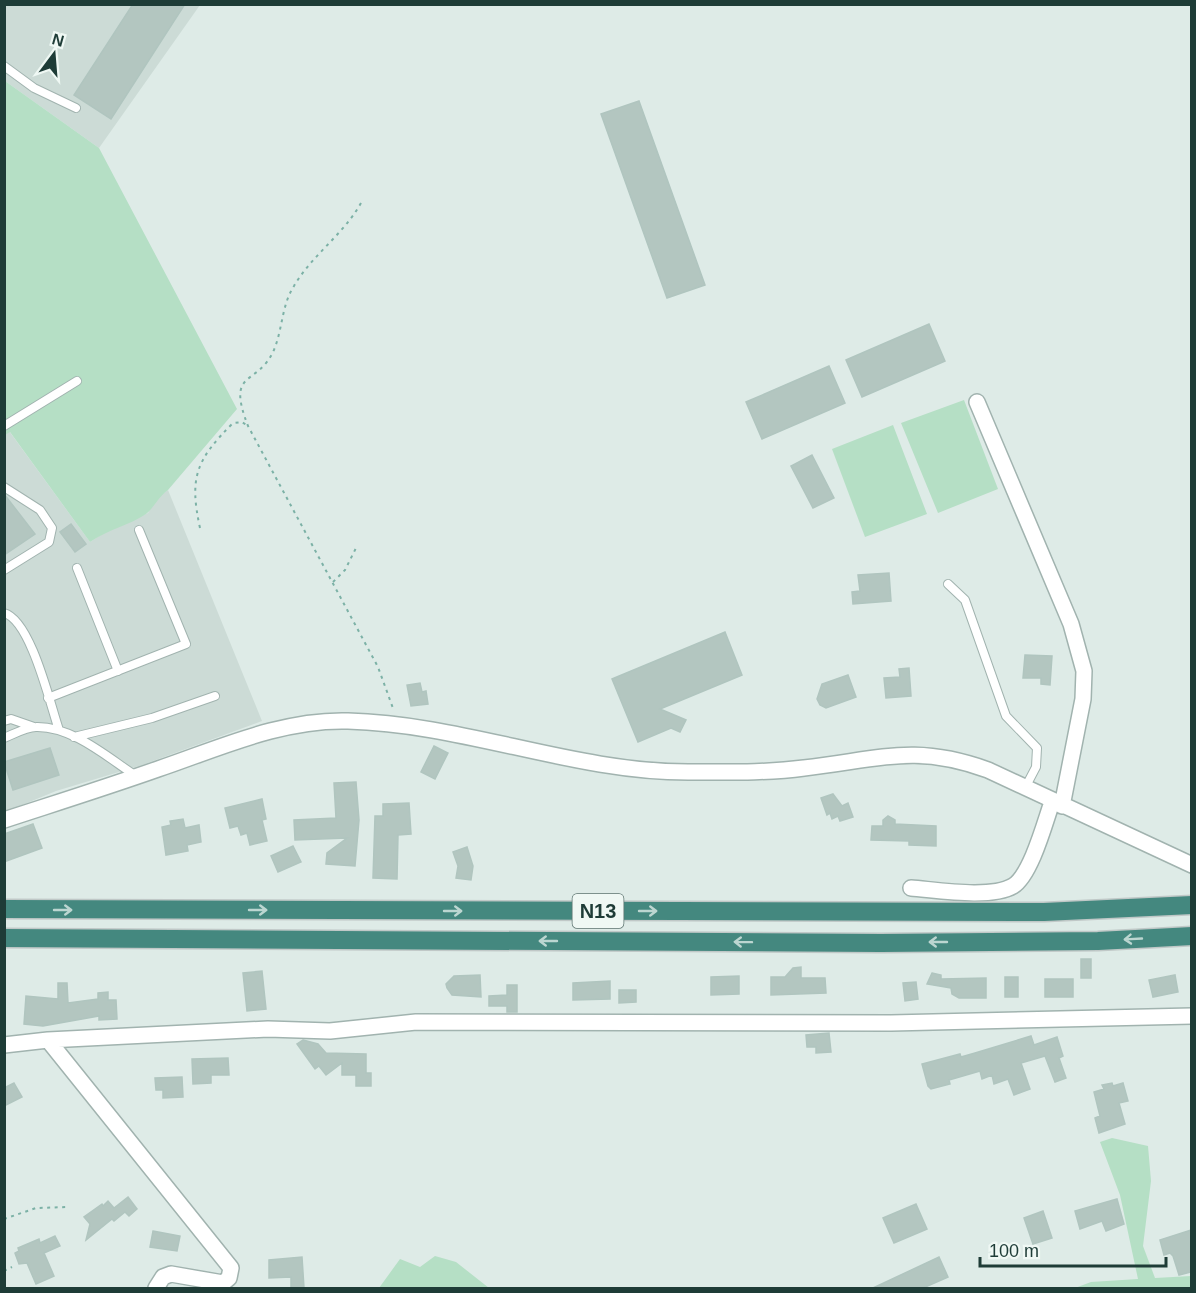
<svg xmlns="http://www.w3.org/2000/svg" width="1196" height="1293" viewBox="0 0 1196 1293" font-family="Helvetica,sans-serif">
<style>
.built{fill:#ccdbd6}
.green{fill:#b5dfc5}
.building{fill:#b3c6c0;stroke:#b0c5bf;stroke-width:1.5}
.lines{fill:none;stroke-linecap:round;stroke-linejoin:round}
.service-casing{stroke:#a1b3af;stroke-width:10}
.minor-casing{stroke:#a1b3af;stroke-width:18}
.trunk-casing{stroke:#c0c8c7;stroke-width:21}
.path{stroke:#7cb1a6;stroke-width:2;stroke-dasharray:3 4.5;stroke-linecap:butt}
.service{stroke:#fff;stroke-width:8}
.minor{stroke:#fff;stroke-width:15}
.trunk{stroke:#44887f;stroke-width:18}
.oneway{stroke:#bcd6d1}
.labels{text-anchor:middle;stroke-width:4.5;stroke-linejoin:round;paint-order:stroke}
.shield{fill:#eff8f4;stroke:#5d7470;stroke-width:1.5}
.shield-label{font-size:20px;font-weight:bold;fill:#1e3c37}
</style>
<rect width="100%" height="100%" fill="#deebe7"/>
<!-- built -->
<path class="built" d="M5 5H200L99 148 5 81Z
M9 431 90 542 108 530 148 513 158 497 168 490 262 721 142 765 56 791 5 812 4 435Z"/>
<!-- green -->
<path class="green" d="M5 81 99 148 237 409 168 490C158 497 154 508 146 514 130 525 109 529 90 542L10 432 5 435Z
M964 400 998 489 938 513 901 423Z
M893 425 927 514 865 537 832 449Z
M1112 1138 1148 1146 1151 1181 1143 1246 1155 1278 1191 1276V1288H1075L1091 1282 1138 1279 1120 1195 1100 1142Z
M435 1256 456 1262 489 1288H379L400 1259 420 1267Z"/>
<!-- building -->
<path class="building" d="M133 4H185L111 119 74 95Z
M639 101 705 285 667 298 601 114Z
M929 324 945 361 862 397 846 360Z
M829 366 845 403 762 439 746 402Z
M812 455 834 498 813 508 791 466Z
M4 494 35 534 4 555Z
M71 524 86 544 75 552 60 532Z
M889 573 891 601 853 604 852 592 860 591 858 575Z
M725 632 742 675 660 709 686 720 680 732 671 728 638 742 612 679Z
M1025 655 1052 656 1050 685 1041 684V678H1023Z
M909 668 911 696 886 698 884 678 900 677 899 669Z
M848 675 856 697 826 708 820 705 817 699 822 684Z
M420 683 422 692 426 691 428 704 411 706 407 685Z
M434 746 448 753 435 779 421 772Z
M50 748 59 775 13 790 4 762Z
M356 782 359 820 355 866 326 864 327 853 347 838 295 840 294 820 336 818 334 783Z
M833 794 842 806 848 803 853 817 840 821 838 816 832 819 830 813 827 815 821 798Z
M262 799 266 819 262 820 267 841 250 845 247 833 241 835 238 826 230 828 225 808Z
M409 803 411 834 398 835 397 879 373 878 375 816H383V804Z
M888 816 895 820V824L936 826V846L909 845V841L871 840 872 826H883V820Z
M183 819 185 828 199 825 201 842 187 845 188 851 166 855 162 827 171 825 170 821Z
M33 824 42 848 4 862V834Z
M293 846 301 862 278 872 271 856Z
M467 847 473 866 471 880 456 878 458 866 453 852Z
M1081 959H1091V978H1081Z
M801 967V978H825L826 993 771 995V977H785L793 968Z
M262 971 266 1009 247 1011 243 973Z
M932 973 941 975V979L986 978V998H959L952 994 951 988 927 984Z
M480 975 481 997 452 995 447 988 446 984 454 976Z
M1175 975 1178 992 1153 997 1149 980Z
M739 976V994L711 995V977Z
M1005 977H1018V997H1005Z
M1045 979H1073V997H1045Z
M610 981V999L573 1000V983Z
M916 982 918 999 905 1001 903 983Z
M58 983H67L68 1003 98 999V993L108 992V1000H116L117 1019 99 1020V1016L43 1026 24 1024 26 996 58 999Z
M507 985H517V1012H507V1006H489V996L507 995Z
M619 990H636V1002L619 1003Z
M829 1033 831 1052 816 1053V1047H807L806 1035Z
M1031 1036 1034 1045 1057 1037 1063 1056 1059 1058 1066 1078 1055 1082 1045 1056 1021 1063 1030 1089 1014 1095 1008 1079 994 1084 992 1075 982 1079 980 1071 949 1080 950 1084 931 1089 928 1086 922 1064 960 1054 961 1057 975 1053Z
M303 1040 318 1044 326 1053 366 1054V1073H371V1086H356V1075H342V1063L326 1075 319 1066 315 1069 297 1044Z
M228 1058 229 1075H211V1083L193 1084 192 1059Z
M182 1077 183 1097 163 1098V1090H156L155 1078Z
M14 1083 22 1097 4 1106V1088Z
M1112 1083 1113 1086 1123 1083 1128 1101 1119 1103 1125 1124 1099 1133 1095 1118 1100 1116 1094 1092 1104 1089 1102 1085Z
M128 1197 137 1209 129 1216 125 1212 114 1221 112 1219 86 1240 90 1224 84 1217 102 1204 103 1206 108 1201 114 1208Z
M1117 1199 1124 1224 1106 1231 1102 1221 1080 1229 1075 1211Z
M916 1204 927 1229 894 1243 883 1218Z
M1043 1211 1052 1238 1033 1244 1024 1218Z
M1191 1230V1272L1179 1275 1173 1256 1170 1253 1164 1255 1160 1240Z
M153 1231 180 1236 177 1251 150 1247Z
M55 1236 60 1246 44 1253 54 1276 36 1284 27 1263 19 1264 15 1253 19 1251 18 1248 39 1239 40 1243Z
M302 1257 304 1288H291V1277L269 1278V1260Z
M939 1257 948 1277 923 1288H873Z"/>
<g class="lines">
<!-- service casing -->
<g class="service-casing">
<path id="service" d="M4 66 34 88 76 108
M4 426 77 381
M4 487 40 510 52 528 49 542 4 570
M77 568 118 671
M948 584 965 600 1006 716 1037 748 1036 767 1025 788
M4 613C31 620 50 704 59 730
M48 698 186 644 139 530
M4 721 11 719 34 727
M74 737 152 718 215 696
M4 738C14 734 26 727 36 727 72 726 107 757 136 776"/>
</g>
<!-- minor casing -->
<g class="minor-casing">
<path id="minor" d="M977 402 1071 624 1084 671 1083 699 1062 806
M4 820C56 803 107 787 158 769 220 748 282 719 348 721 464 724 573 772 688 772 727 772 766 773 804 768 878 760 913 743 988 770L1192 865
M911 888C937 890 991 899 1013 886 1031 875 1045 822 1052 802
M48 1040 231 1268 229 1278 223 1283 171 1274 163 1277 156 1288
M4 1045 48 1040 268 1029 330 1031 416 1022 891 1023 1192 1016"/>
</g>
<!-- trunk casing -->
<g class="trunk-casing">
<path id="trunk" d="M4 909 1044 912 1192 905
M4 938 881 943 1098 941 1192 936"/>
</g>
<!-- path -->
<path class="path" d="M361 203C343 235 312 255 294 286 281 306 283 330 273 352 256 387 226 369 248 426L378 667 394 711
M200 528C189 477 196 460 233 423L242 422 248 426
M333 582 345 570 356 548
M4 1219 36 1208 68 1207
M4 1271 12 1267"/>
<!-- service -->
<use href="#service" class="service"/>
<!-- minor -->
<use href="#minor" class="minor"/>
<!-- trunk -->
<use href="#trunk" class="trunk"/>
</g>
<!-- one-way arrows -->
<defs><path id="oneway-shaft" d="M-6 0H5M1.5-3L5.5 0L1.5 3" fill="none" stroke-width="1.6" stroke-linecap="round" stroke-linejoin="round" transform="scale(1.5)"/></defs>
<g class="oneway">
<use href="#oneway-shaft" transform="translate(63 910)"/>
<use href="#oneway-shaft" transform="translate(258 910)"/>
<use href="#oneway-shaft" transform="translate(453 911)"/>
<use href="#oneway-shaft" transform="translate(648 911)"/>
<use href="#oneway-shaft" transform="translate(1133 939) rotate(177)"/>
<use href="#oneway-shaft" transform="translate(548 941) rotate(180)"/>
<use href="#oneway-shaft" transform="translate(743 942) rotate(-179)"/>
<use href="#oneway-shaft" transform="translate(938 942) rotate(180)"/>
</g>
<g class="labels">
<!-- shield labels -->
<rect class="shield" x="572.5" y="894" width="51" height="34" rx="4.5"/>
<g class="shield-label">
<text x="598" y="918">N13</text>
</g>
</g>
<!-- border -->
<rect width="1196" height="1293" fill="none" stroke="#1e3c37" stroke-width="12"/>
<!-- north arrow -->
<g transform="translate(54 54) rotate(16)" stroke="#eff8f4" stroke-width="4.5" paint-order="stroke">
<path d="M0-4.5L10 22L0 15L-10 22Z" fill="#1e3c37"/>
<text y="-9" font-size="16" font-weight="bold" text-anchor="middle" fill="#1e3c37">N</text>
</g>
<!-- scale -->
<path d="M980 1257v9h186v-9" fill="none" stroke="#1e3c37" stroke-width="3"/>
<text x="989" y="1257" font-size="18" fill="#1e3c37" stroke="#eff8f4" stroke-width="4.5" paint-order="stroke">100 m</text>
</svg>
